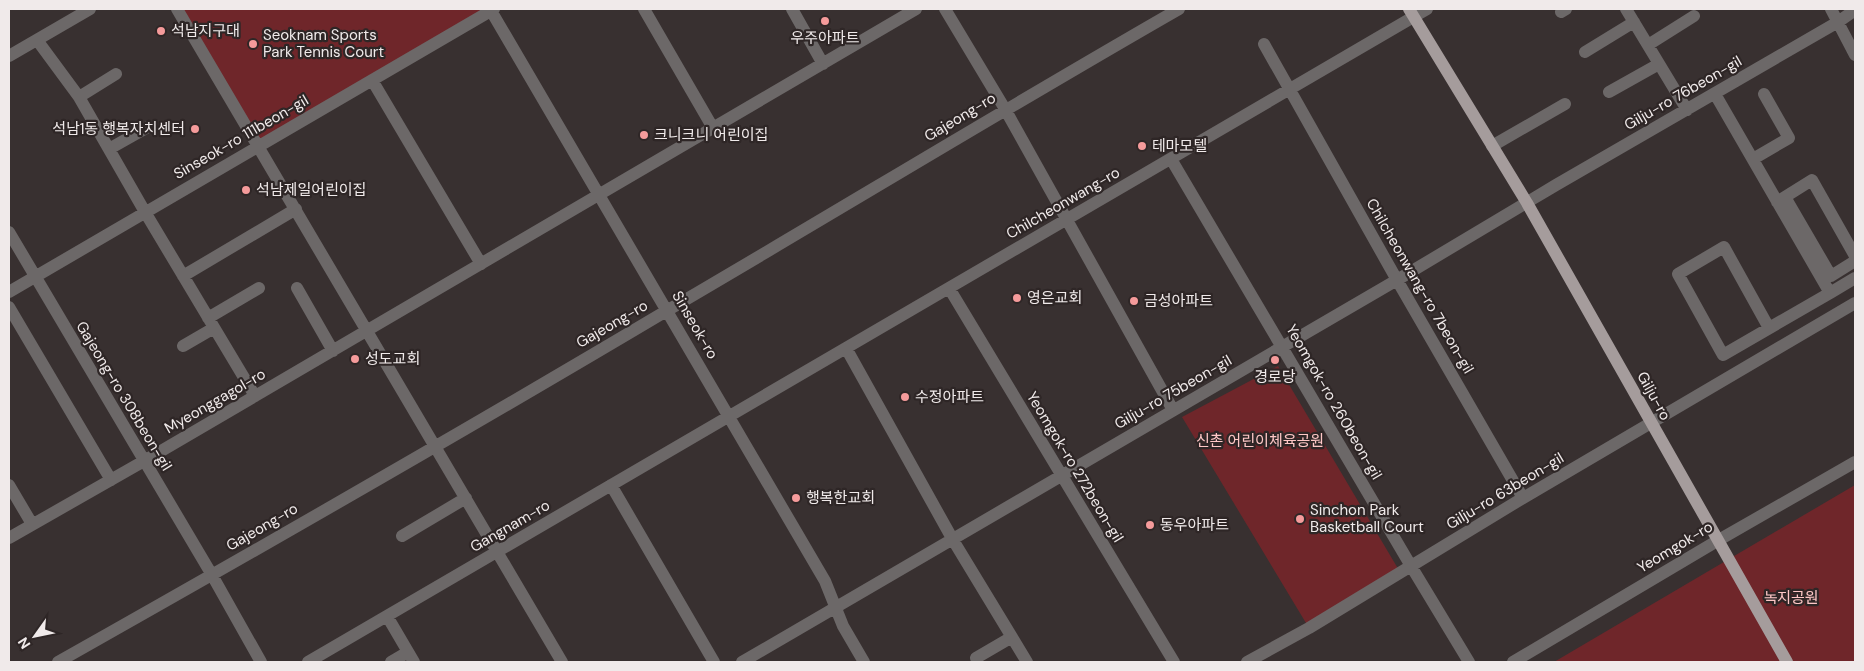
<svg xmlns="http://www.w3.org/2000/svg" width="1864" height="671" viewBox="0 0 1864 671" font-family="'DM Sans','Noto Sans KR',sans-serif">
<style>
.green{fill:#6f262a}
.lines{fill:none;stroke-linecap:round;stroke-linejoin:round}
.minor{stroke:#6c6868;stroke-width:12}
.major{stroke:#a59c9c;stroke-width:12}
.poi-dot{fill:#f59b9b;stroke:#2e2626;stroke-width:2}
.labels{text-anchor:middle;stroke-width:4.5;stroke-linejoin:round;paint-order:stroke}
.poi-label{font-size:15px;fill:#f0eaea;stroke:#2e2626;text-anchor:start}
.street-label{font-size:15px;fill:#f0eaea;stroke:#2e2626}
.park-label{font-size:15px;fill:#fec7c6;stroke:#2e2626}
</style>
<rect width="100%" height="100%" fill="#383030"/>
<!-- green -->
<path class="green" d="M177 9H490L258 146Z
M1278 366 1400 572 1309 628 1182 417Z
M1855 485V662H1554Z"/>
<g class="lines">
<!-- minor -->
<path class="minor" d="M177 9 562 662
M490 9 825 581 843 626 864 662
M644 9 713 128
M792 9 823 64
M945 9 1005 109 1173 410
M1626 9 1687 110
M1831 9 1855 55
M1561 12 1566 9
M37 40 79 97 145 212 255 396
M1264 44 1397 280 1523 498
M1648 45 1694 16
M1585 52 1634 22
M9 56 90 9
M372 80 481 264
M1609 92 1659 64
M1715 94 1830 293 1855 278
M79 97 116 74
M1492 146 1565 104
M109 149 148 127
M1171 159 1411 566 1469 662
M1753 159 1789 138 1764 94
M1785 197 1831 276 1855 261
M1777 202 1812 180 1855 256
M9 232 212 575 261 662
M183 276 296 209
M297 288 333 351
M949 288 1174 662
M9 292 494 9
M1830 293 1723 355 1678 274 1724 247 1769 328 1830 293
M9 307 111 480
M208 318 259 288
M183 346 214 328
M846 348 953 540 1027 662
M9 485 32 524
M611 485 714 662
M402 536 466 498
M9 538 144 461 916 9
M387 616 414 662
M976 658 1012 637
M58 662C262 547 466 430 668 310 839 210 1008 107 1179 9
M308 662 1427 9
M391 662 408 652
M742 662 1397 280 1556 185 1838 22 1855 10
M1247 662 1309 628 1523 498 1855 303
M1513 662 1717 541 1855 462"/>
<!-- major -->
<path class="major" d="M1409 9 1527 203 1787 662"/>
</g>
<!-- markers -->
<g class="poi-dot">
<circle cx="825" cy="21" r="5"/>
<circle cx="161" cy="31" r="5"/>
<circle cx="253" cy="44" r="5"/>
<circle cx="195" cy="129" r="5"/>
<circle cx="644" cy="135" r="5"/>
<circle cx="1142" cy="146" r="5"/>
<circle cx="246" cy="190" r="5"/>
<circle cx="1017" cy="298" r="5"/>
<circle cx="1134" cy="301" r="5"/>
<circle cx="355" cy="359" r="5"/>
<circle cx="1275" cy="360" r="5"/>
<circle cx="905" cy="397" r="5"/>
<circle cx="796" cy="498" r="5"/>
<circle cx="1300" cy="519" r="5"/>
<circle cx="1150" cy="525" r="5"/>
</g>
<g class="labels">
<!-- poi labels -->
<g class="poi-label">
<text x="171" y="36">석남지구대</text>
<text x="263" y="40">Seoknam Sports<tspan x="263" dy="17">Park Tennis Court</tspan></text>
<text x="825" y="43" text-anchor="middle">우주아파트</text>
<text x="185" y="134" text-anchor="end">석남1동 행복자치센터</text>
<text x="654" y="140">크니크니 어린이집</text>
<text x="1152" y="151">테마모텔</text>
<text x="256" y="195">석남제일어린이집</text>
<text x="1027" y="303">영은교회</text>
<text x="1144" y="306">금성아파트</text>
<text x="365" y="364">성도교회</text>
<text x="1275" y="382" text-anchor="middle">경로당</text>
<text x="915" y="402">수정아파트</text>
<text x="806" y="503">행복한교회</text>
<text x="1310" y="515">Sinchon Park<tspan x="1310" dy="17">Basketball Court</tspan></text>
<text x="1160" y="530">동우아파트</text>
</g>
<!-- street labels -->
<g class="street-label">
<text transform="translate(1683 93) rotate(-30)" y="5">Gilju-ro 76beon-gil</text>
<text transform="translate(960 117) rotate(-31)" y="5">Gajeong-ro</text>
<text transform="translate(241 137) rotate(-30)" y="5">Sinseok-ro 111beon-gil</text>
<text transform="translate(1063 203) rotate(-30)" y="5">Chilcheonwang-ro</text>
<text transform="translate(1420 286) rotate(60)" y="5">Chilcheonwang-ro 7beon-gil</text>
<text transform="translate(612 324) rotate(-30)" y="5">Gajeong-ro</text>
<text transform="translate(695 325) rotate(60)" y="5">Sinseok-ro</text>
<text transform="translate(1173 392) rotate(-30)" y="5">Gilju-ro 75beon-gil</text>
<text transform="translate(124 396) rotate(59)" y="5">Gajeong-ro 308beon-gil</text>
<text transform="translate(1654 396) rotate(61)" y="5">Gilju-ro</text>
<text transform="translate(215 401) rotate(-30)" y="5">Myeonggagol-ro</text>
<text transform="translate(1334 402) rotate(60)" y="5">Yeomgok-ro 260beon-gil</text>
<text transform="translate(1075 467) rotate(59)" y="5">Yeomgok-ro 272beon-gil</text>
<text transform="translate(1505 491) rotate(-31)" y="5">Gilju-ro 63beon-gil</text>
<text transform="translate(510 526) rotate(-30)" y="5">Gangnam-ro</text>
<text transform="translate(262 527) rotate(-30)" y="5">Gajeong-ro</text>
<text transform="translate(1675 547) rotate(-31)" y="5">Yeomgok-ro</text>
</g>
<!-- park labels -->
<g class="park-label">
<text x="1260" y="446">신촌 어린이체육공원</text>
<text x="1791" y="603">녹지공원</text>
</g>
</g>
<!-- border -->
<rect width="1864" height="671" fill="none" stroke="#f0eaea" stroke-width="20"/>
<!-- north arrow -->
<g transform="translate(35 636) rotate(237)" stroke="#2e2626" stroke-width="4" paint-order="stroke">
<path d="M0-4L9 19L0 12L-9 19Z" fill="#f0eaea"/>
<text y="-8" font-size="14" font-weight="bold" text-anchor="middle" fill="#f0eaea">N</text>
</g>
</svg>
